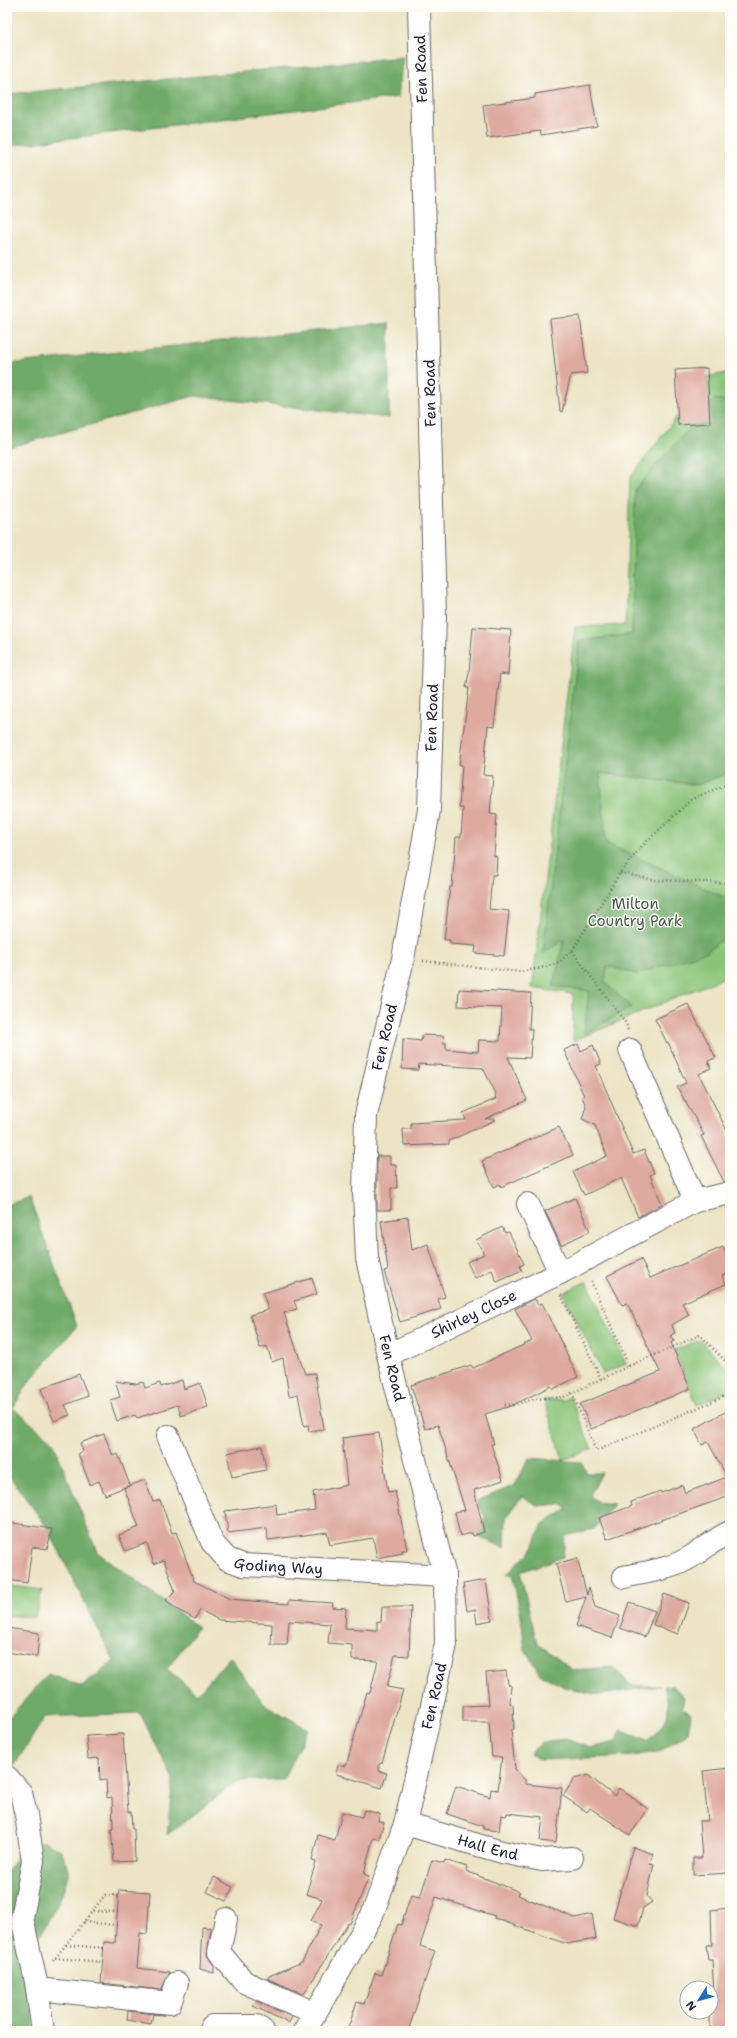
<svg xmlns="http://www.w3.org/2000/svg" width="737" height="2038" viewBox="0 0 737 2038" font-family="'Shantell Sans',sans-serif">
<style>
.green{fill:#8ac478;stroke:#56735a}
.forest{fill:#6faa68;stroke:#486652}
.building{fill:#dea99e}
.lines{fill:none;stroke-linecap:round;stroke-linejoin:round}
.minor-casing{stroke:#69666b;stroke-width:24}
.path{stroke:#69666b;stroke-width:2.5;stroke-dasharray:1 3;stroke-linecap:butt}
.minor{stroke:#fff;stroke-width:22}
.labels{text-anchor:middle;stroke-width:3;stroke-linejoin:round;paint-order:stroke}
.street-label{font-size:15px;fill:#22223b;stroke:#fdfcf7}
.park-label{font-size:15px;fill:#465b50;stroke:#fdfcf7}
</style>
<rect width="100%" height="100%" fill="#fdfcf7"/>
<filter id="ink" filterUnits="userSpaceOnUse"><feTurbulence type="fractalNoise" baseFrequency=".025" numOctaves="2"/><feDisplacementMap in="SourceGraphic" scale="8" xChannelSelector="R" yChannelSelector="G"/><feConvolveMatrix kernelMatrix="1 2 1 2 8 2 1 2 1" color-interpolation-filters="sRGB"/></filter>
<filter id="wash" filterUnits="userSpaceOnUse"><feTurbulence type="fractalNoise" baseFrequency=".012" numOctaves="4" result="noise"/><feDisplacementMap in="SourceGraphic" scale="16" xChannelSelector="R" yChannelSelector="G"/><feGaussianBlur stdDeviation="0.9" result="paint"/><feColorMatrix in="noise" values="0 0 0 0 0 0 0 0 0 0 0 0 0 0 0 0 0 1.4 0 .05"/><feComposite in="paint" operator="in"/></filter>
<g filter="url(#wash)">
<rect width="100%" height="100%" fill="#ece4c5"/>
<!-- green -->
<path class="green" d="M730 372V975L573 1041V994L532 988 575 627 625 625 630 478 707 377Z
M587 1281 626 1364 603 1374 563 1293Z
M700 1340 730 1371V1390L697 1405 674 1350Z
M570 1397 592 1449 563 1460 544 1400H563Z
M7 1585 42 1590 35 1617 7 1616Z"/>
<!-- forest -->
<path class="forest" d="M403 57 398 97 7 146V94Z
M389 323V418L194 396 7 448V364Z
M715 399 730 402V772L698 785 600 773 606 843 728 899 730 902V933L706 952 637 974 607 966 605 983 632 1007 584 1034 589 991 553 986 564 940 543 953 579 641 632 634 635 489Z
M29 1197 77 1326 29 1382 13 1408 53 1442 97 1552 198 1627 167 1669 197 1694 230 1657 264 1704 308 1729 283 1779 238 1781 167 1835 173 1779 140 1713 45 1717 7 1777V1720L48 1674 82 1686 114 1661 47 1527 7 1473V1205Z
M529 1458 581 1462 587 1473H602L590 1495 597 1502 614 1504 594 1529 565 1536 563 1557 520 1572 537 1643 573 1670 613 1667 631 1685 661 1686 600 1695 564 1687 540 1674 525 1650 521 1616 512 1574 506 1575 531 1551 543 1524 568 1509 560 1504 538 1506 522 1496 506 1517 505 1548 478 1536 485 1517 477 1501 515 1485Z
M664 1686H673L684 1697 682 1707 691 1714 688 1733 661 1751 633 1756 540 1760 530 1753 543 1742 566 1739 590 1748 616 1742 620 1730 647 1741C670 1721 671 1715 664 1686Z
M44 1841 62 1851 69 1872 61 1897 33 1949 34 2031H7V1873L17 1854Z"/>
<g id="blocks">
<!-- building -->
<path class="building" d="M590 85 597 126 541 135 540 131 487 138 483 105 535 98V94Z
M580 316 587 373 571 375 562 412 560 411 550 319Z
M707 368 710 423 678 425 675 370Z
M473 627 511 630 508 675 500 674 494 727 488 726 483 775 493 776 490 814 497 815 494 856 497 857 496 875H492L489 909 509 911 504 956 475 953 476 946 450 944V940H444L450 887H452L456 837H461L463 808H459L462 765H459L469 688H466L469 673Z
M459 989 531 993 529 1029H532L530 1058 508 1057 527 1100 485 1119H495V1120L449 1141V1144L404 1146 403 1129H411V1123L466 1120 463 1113 496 1099 495 1095 496 1094 483 1068 419 1064 418 1070 402 1069 403 1039 421 1041 422 1035 444 1036 443 1043H446V1049L478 1052 479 1040 500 1041 502 1008 458 1006Z
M688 1004 716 1058 708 1061 711 1068 699 1074 730 1137V1181L724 1182 701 1136 704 1135 696 1120 677 1087 686 1083 668 1042 667 1043 655 1019Z
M578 1044 581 1051 593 1045 601 1064 596 1066 633 1154 644 1150 654 1173 650 1175 662 1204 638 1217 621 1178 584 1195 573 1172 607 1156 595 1125 582 1119 586 1106 582 1097 584 1096 564 1050Z
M559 1127 573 1155 501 1187 500 1184 494 1187 482 1161Z
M377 1156H390V1165H396L397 1188H391V1210H377Z
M575 1198 590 1231 561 1245 545 1211Z
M408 1217 412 1250 428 1244 445 1297 438 1299 441 1309 400 1322 384 1271 388 1270 381 1221Z
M502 1227 505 1233 509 1232 524 1264 520 1266 522 1271 497 1282 492 1270 475 1278 467 1262 484 1254 476 1240Z
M723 1247 730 1264V1272L722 1276 726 1284 682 1303 689 1315 672 1325 675 1333 671 1335 674 1341 671 1343 690 1389 591 1429 580 1404 660 1372 627 1303 622 1305 607 1276 641 1259 650 1278Z
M312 1278 317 1294 294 1301 297 1309 284 1313 305 1374 315 1373 324 1429 309 1431 308 1425 304 1426 298 1394 289 1396 283 1358 272 1362 267 1346 260 1348 250 1315 268 1310 263 1293Z
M535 1299 538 1305 542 1303 578 1377 553 1389 551 1386 511 1406 485 1414 494 1444H491L503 1480 474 1490 484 1532 473 1536 472 1533 460 1536 455 1512 465 1510 438 1425 425 1429 411 1385 471 1365 473 1368 532 1341 515 1309Z
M79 1374 88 1396 65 1405 70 1415 54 1421 41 1389Z
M182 1380 184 1389 200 1383 208 1407 181 1416 178 1405 137 1418 135 1415 117 1421 110 1400 120 1397 115 1381 135 1384 143 1382 145 1388 160 1383 161 1387Z
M725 1412 730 1421V1496L607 1539 599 1518 632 1506 631 1502 660 1491 661 1493 682 1485 685 1493 727 1477 708 1442 702 1445 694 1429Z
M379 1433 388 1492 395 1491 403 1529 407 1550H402L403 1553 377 1558 373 1538 330 1545 327 1532 268 1540 267 1528 228 1533 225 1511 276 1504 277 1515 315 1510 313 1492 347 1485 342 1438Z
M104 1434 113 1456 118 1454 130 1485 105 1495 99 1481 90 1485 78 1453 83 1451 80 1443Z
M262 1446 266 1470 232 1477 227 1453Z
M145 1480 153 1502 160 1500 172 1533 176 1532 194 1581 230 1599 289 1604V1600L333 1603 332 1607 346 1608 345 1628 377 1630V1621L381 1622 382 1607H411L409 1656 395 1655 387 1687 403 1690 382 1763 379 1764V1771L387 1773 382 1788 336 1774 338 1765 346 1766 367 1692 370 1693 378 1661 352 1660V1645L328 1643 330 1624 289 1621 287 1645H271L272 1624 219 1620 200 1610 195 1619 176 1609 166 1600 175 1591 164 1560 154 1564 147 1543 125 1551 119 1535 139 1527 124 1488Z
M7 1522 52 1529 47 1549 32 1547 27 1583 7 1580Z
M577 1558 587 1595 589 1587 595 1607 620 1616 612 1638 576 1626 586 1597 566 1602 556 1564Z
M486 1580 492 1620 477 1623 475 1609 467 1611 463 1584Z
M664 1594 689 1603 678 1634 653 1625Z
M629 1602 655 1611 645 1637 620 1628Z
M7 1628 39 1633 37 1657 7 1652Z
M506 1671 508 1684 511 1686 510 1703 513 1705 514 1729 511 1730 515 1769 525 1780V1784L562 1788 556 1843 540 1841 543 1817 507 1813 506 1816 501 1815 499 1831 483 1829V1826L447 1814 456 1786 490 1797 491 1789 498 1790 502 1757H492L489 1722H463V1706L489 1705 486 1673Z
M123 1734 128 1812H131L132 1829H134L135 1861 114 1862 111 1829H113L112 1797 107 1798 106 1779 100 1780 99 1758 88 1759 86 1736Z
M730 1768V1873L693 1875V1858H702L699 1821H708L703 1771Z
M588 1775 614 1796 619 1788 648 1809 630 1835 590 1808 587 1812 563 1796 574 1779Z
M364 1810 380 1814 378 1821 384 1822 379 1839 373 1838 364 1874 369 1876 350 1924 348 1923 304 1994 268 1979 269 1976 302 1962 321 1925 311 1921 322 1899 306 1894 316 1862 312 1861 318 1835 335 1840 342 1812 362 1817Z
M633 1847 653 1854 650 1863 654 1864 647 1896 652 1902 643 1908 638 1926 613 1918Z
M432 1860 444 1863 445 1860 467 1867 466 1871 520 1892 518 1895 575 1918 592 1914 596 1939 567 1944 494 1918 495 1916 436 1897 420 1946 435 1951 408 2031H347L357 2002 364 2004 375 1973 381 1975 398 1924 401 1925 411 1895 420 1897Z
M214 1877 233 1887 226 1901 207 1892Z
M119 1890 150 1892 147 1934 140 1933 137 1968 170 1972 161 1990 101 1983 104 1942 115 1943Z
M730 1908V2031H710V2012L711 2004H713L712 1995H714L712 1960H708L706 1945H712L711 1910Z
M202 1927 211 1928 207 1955 214 1966V1973L200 1969Z
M256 2001 292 2017 289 2023 253 2006Z
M128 2011 164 2015 153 2014 151 2024 127 2020Z"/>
</g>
</g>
<g filter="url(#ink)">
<use href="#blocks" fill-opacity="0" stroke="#69666b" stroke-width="1"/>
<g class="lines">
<!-- minor casing -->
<g class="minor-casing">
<g id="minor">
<path d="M630 1050 695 1201"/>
<path d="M528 1204 560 1273"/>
<path id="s1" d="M388 1355 560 1273 695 1201 730 1193"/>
<path id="s2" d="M168 1436 212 1542 227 1559 243 1565 445 1576"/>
<path d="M624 1577C644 1572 669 1570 687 1559 702 1551 714 1539 730 1532"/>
<path d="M7 1777 21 1793 26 1815 33 1861 22 1918 36 1982 43 2031"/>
<path id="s3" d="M405 1824 502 1852 542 1860 572 1858"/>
<path d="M226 1919 219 1952 244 1982 315 2013"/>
<path d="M37 1989 170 2003 177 1983"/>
<path d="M212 2026H257L263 2031"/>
<path id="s4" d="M305 2031 372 1915 405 1824 446 1644 445 1576 388 1355 367 1258 364 1192 366 1115 403 959 429 810 435 617 419 7"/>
</g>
</g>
<!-- path -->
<path class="path" d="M620 873 655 880 730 883
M572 951 626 1023 628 1030
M423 961 520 972 546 967 559 962 572 951 620 873 641 847 692 799 730 783
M561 1295 601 1379 629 1366 590 1279
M629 1366 700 1335 730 1366
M572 1393 596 1451 730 1394
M505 1405H513L534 1399 564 1397 601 1379
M93 1911 118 1912
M84 1922 117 1925
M66 1945 104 1948
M55 1958 103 1962
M53 1961 105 1895 119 1896"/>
<!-- minor -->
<use href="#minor" class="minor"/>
</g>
</g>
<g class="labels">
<!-- street labels -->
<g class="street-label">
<text transform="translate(421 69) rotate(-92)" y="5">Fen Road</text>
<text transform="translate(430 393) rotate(-91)" y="5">Fen Road</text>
<text dy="5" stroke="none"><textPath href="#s4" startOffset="1358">Fen Road</textPath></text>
<text dy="5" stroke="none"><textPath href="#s4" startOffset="1034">Fen Road</textPath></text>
<text dy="5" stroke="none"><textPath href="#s1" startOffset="95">Shirley Close</textPath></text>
<text transform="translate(392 1368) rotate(76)" y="5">Fen Road</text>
<text dy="5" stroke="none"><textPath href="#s2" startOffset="190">Goding Way</textPath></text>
<text dy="5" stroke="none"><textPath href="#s4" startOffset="362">Fen Road</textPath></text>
<text dy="5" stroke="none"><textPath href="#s3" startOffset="86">Hall End</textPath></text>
</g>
<!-- park labels -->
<g class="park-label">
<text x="635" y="909">Milton<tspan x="635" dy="17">Country Park</tspan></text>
</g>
</g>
<!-- margin -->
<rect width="737" height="2038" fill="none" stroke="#fdfcf7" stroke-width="24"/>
<!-- north arrow -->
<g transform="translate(699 2000) rotate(233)"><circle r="19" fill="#fdfcf7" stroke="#a5a5ac"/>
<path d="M0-3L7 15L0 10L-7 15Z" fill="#1f6fb2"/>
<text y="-6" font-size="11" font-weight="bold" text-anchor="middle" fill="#22223b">N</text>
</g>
</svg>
